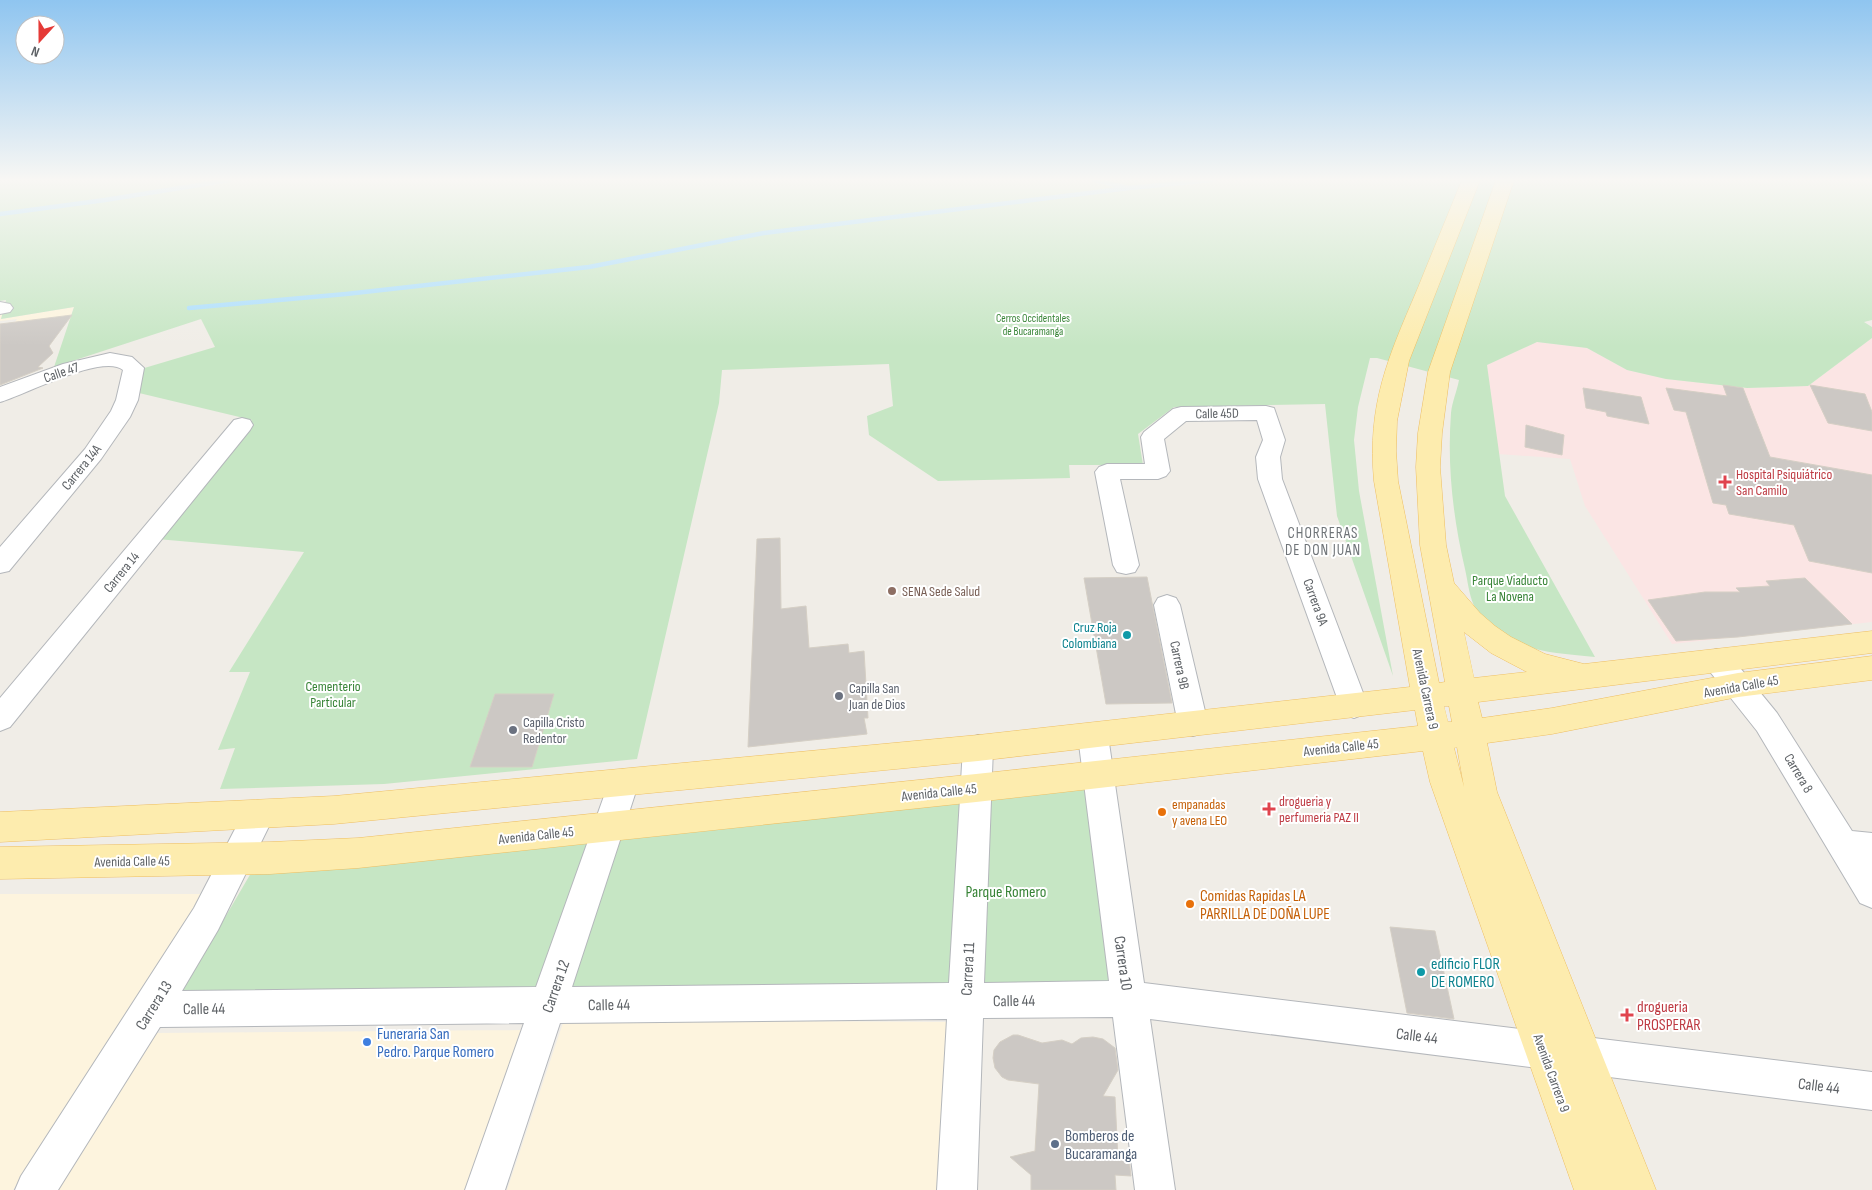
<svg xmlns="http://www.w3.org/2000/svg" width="1872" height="1190" viewBox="0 0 1872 1190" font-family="'Sofia Sans Condensed',sans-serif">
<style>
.commercial{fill:#fdf4de}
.medical{fill:#fbe5e4}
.green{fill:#c6e6c4}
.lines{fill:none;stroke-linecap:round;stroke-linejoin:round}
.stream{stroke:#aadefd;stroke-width:4.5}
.building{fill:#ccc8c4;stroke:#d5cfc5}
.minor-casing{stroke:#b4b7bb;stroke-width:2}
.major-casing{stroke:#eebe61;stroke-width:1}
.minor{fill:#fff;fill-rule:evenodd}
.major{fill:#fdecae;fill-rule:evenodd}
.health-dot{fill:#e0444e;stroke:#fff;stroke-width:2}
.education-dot{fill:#8d6e63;stroke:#fff;stroke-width:2}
.culture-dot{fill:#0f9aa8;stroke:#fff;stroke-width:2}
.worship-dot{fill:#6b7280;stroke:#fff;stroke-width:2}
.food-dot{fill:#e8710a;stroke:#fff;stroke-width:2}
.shop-dot{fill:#3f7fe0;stroke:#fff;stroke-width:2}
.service-dot{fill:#5c6f8a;stroke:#fff;stroke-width:2}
.labels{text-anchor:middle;stroke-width:4;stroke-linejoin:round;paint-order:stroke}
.far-park-label{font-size:11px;fill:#388437;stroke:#fff}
.street-label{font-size:14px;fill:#5e6266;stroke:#fff}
.health-label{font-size:14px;fill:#be3a42;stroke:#fff;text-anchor:start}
.park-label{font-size:14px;fill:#388437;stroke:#fff}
.education-label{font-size:14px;fill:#785e54;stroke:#fff;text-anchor:start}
.culture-label{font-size:14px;fill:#0d838f;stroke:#fff;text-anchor:end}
.worship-label{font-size:14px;fill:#5b616d;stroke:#fff;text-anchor:start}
.food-label{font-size:14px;fill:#c56008;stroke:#fff;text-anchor:start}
.neighbourhood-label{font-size:15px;letter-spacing:1px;fill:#6f7478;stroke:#fff}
.near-park-label{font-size:16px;fill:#388437;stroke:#fff}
.near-food-label{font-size:16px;fill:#c56008;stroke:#fff;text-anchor:start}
.near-street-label{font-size:16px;fill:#5e6266;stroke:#fff}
.near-culture-label{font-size:16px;fill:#0d838f;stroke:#fff;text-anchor:start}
.near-health-label{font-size:16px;fill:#be3a42;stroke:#fff;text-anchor:start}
.near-shop-label{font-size:16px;fill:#366cbe;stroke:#fff;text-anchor:start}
.near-service-label{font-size:16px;fill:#4e5e75;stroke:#fff;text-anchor:start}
</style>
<rect width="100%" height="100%" fill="#f0ede7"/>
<!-- commercial -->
<path class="commercial" d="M74 307 70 318 60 317 15 322 17 319 0 321V310H4L1 319Z
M0 894H206L13 1190H0Z
M564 1020 950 1022 941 1190H507Z
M525 1030 467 1190H53L154 1033Z"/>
<!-- medical -->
<path class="medical" d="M1872 338V622L1672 644 1585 506 1570 459 1498 454 1487 365 1537 342 1587 348 1627 370 1666 379 1747 388 1808 386Z"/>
<!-- green -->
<path class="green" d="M0 180H1872V320L1864 322 1872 327V338L1808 386 1747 388 1666 379 1627 370 1587 348 1537 342 1487 365 1505 496 1595 657C1549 652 1522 653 1485 621 1470 608 1469 587 1465 569 1453 517 1447 467 1451 413 1452 402 1457 391 1459 380L1377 358H1370L1358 407 1354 440 1359 491 1393 676 1337 516 1325 404 1174 407 1138 434 1143 465H1069L1070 478 938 481 869 435 867 416 893 406 889 364 722 370 719 403 637 759 384 784 220 789 235 748 218 750 250 672H229L304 552 157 539 252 420 139 393 141 369 215 347 201 319 54 367 74 307 1 319 6 300 0 301Z
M1089 788 1113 985 179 996 251 873Z"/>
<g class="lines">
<!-- stream -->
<path class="stream" d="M1094 180 1129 188 1213 180
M0 214 105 200 230 180
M189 308 346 294 589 267 764 233 1129 188"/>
</g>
<!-- building -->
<path class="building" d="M72 315 49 346 53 353 38 367 43 368 0 385V324Z
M1723 385 1743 388 1770 457 1872 475V573L1809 561 1794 525 1729 514 1726 505 1713 503 1686 412 1674 410 1666 388 1727 396Z
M1810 385 1865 394 1872 412V431L1828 423Z
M1583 388 1641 397 1649 424 1607 416 1606 412 1586 408Z
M1526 425 1564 435 1562 455 1525 447Z
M780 538 781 609 806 606 809 648 848 644 849 653 864 651 868 718H864L867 734 748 747 757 539Z
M1147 577 1172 703 1106 704 1084 578Z
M1805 578 1852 624 1738 637 1676 641 1648 600 1705 592H1740L1736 588 1770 586 1766 581Z
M495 694H554L532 767H470Z
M1390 927 1435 931 1454 1019 1407 1013Z
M1013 1035H1018L1042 1043 1062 1040 1072 1044 1081 1038 1093 1037 1103 1039 1115 1048 1118 1070 1103 1096 1115 1097 1118 1159H1129L1131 1176 1115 1175 1116 1190H1031V1175L1010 1157 1035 1151 1039 1084 1008 1080 1002 1077 995 1068 993 1058 994 1050 1000 1042Z"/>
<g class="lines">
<!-- minor casing -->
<g class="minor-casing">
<path id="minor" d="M0 302 10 304 13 308 10 312 0 314Z
M110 353 132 357 144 368 138 400 130 417 101 459 9 571 0 573V547L85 449 111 411 116 400 123 370C103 353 25 395 0 402V387L63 364Z
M1266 406 1274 408 1285 440 1280 457 1282 479 1368 706 1364 714 1354 718 1344 714 1340 706 1258 479 1256 457 1263 440 1257 420 1186 421 1164 439 1170 471 1166 476 1158 479H1120L1139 565 1135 572 1126 574 1117 572 1113 565 1095 472 1099 467 1107 464H1145L1141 437 1144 432 1173 409 1181 407Z
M242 418 250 420 253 425 250 430 10 727 0 731V698L234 420Z
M1167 595 1176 598 1180 605 1208 724 1203 733 1193 736 1183 733 1178 724 1154 605 1158 598Z
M1717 649 1727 652 1777 713 1852 831 1872 833V908L1860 903 1757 731 1707 668 1703 660 1707 652Z
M1093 724 1103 727 1108 736 1144 983 1872 1072V1110L1150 1019 1175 1190H1135L1113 1017 983 1018 977 1190H937L947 1019 560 1023 505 1190H465L524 1023 160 1027 58 1190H15L21 1176 194 908 248 804 259 800 270 804 275 814 218 930 182 991 536 987 609 782 613 773 624 769 635 773 639 782 572 987 949 983 963 748 967 739 978 735 989 739 993 748 984 983 1109 981 1078 736 1083 727Z"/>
</g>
<!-- major casing -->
<g class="major-casing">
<path id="major" d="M1462 180H1480L1409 361 1397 421 1396 451 1398 481 1439 683 1445 682 1420 545 1416 467 1418 433 1428 372 1496 180H1514L1450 372 1442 433 1440 467 1446 545 1454 583 1480 613 1495 626 1511 637 1545 654 1584 664 1872 631V653L1478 702 1482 718 1552 708 1738 673 1872 656V680L1738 697 1552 734 1487 743 1497 792 1656 1190H1574L1430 782 1423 751 976 802 358 868 270 874 0 879V847L270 842 358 838 976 774 1418 726 1415 710 978 761 334 824 0 842V812L334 796 978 735 1410 687 1374 481C1367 404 1388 358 1417 290 1432 253 1447 217 1462 180ZM1464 632 1491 653 1527 672 1474 678ZM1444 706H1449L1452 722H1448ZM1457 747 1464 787 1454 748Z"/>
</g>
<!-- minor -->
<use href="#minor" class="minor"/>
<!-- major -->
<use href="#major" class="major"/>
</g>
<!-- sky -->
<linearGradient id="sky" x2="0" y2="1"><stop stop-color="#8fc5f0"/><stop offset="0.52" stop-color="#f8f7f4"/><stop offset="1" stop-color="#f8f7f4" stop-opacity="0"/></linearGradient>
<rect width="1872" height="346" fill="url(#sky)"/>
<!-- markers -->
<g class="health-dot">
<path d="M1722.5 474.5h5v5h5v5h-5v5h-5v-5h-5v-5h5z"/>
<path d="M1266.5 801.5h5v5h5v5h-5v5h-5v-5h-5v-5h5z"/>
<path d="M1624.5 1007.5h5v5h5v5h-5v5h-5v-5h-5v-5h5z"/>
</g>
<circle class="education-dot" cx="892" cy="591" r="5"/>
<g class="culture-dot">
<circle cx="1127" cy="635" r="5"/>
<circle cx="1421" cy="972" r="5"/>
</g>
<g class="worship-dot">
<circle cx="839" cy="696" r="5"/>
<circle cx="513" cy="730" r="5"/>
</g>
<g class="food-dot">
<circle cx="1162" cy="812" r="5"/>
<circle cx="1190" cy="904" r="5"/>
</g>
<circle class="shop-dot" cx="367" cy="1042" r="5"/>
<circle class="service-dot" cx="1055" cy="1144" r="5"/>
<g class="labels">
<!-- far-park labels -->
<g class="far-park-label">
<text x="1033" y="322">Cerros Occidentales<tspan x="1033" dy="13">de Bucaramanga</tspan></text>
</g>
<!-- street labels -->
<g class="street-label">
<text transform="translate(61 372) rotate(-19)" y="5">Calle 47</text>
<text transform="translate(1217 413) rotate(-1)" y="5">Calle 45D</text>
<text transform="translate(81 467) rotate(-51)" y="5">Carrera 14A</text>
<text transform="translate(121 572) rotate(-51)" y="5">Carrera 14</text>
<text transform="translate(1316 602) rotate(70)" y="5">Carrera 9A</text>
<text transform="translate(1180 665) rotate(78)" y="5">Carrera 9B</text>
<text transform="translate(1741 686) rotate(-10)" y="5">Avenida Calle 45</text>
<text transform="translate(1426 689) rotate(78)" y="5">Avenida Carrera 9</text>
<text transform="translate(1341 747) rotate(-6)" y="5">Avenida Calle 45</text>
<text transform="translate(1799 773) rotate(59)" y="5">Carrera 8</text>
<text transform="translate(939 792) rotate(-6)" y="5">Avenida Calle 45</text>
<text transform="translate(536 835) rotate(-6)" y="5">Avenida Calle 45</text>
<text transform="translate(132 861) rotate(-1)" y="5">Avenida Calle 45</text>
<text transform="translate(1552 1073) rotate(70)" y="5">Avenida Carrera 9</text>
</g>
<!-- health labels -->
<g class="health-label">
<text x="1736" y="479">Hospital Psiquiátrico<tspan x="1736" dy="16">San Camilo</tspan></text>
<text x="1279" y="806">drogueria y<tspan x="1279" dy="16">perfumeria PAZ II</tspan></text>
</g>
<!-- park labels -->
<g class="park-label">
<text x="1510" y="585">Parque Viaducto<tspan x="1510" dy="16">La Novena</tspan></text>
<text x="333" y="691">Cementerio<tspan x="333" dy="16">Particular</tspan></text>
</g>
<!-- education labels -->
<g class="education-label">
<text x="902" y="596">SENA Sede Salud</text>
</g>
<!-- culture labels -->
<g class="culture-label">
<text x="1117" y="632">Cruz Roja<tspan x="1117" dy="16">Colombiana</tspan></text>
</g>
<!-- worship labels -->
<g class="worship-label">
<text x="849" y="693">Capilla San<tspan x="849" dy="16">Juan de Dios</tspan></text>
<text x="523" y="727">Capilla Cristo<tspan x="523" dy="16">Redentor</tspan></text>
</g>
<!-- food labels -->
<g class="food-label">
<text x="1172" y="809">empanadas<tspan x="1172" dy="16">y avena LEO</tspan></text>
</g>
<!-- neighbourhood labels -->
<g class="neighbourhood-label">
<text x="1323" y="538">CHORRERAS<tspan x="1323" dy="17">DE DON JUAN</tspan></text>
</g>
<!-- near-park labels -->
<g class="near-park-label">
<text x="1006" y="897">Parque Romero</text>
</g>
<!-- near-food labels -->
<g class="near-food-label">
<text x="1200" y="901">Comidas Rapidas LA<tspan x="1200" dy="18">PARRILLA DE DOÑA LUPE</tspan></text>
</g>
<!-- near-street labels -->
<g class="near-street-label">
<text transform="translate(1124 963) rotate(82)" y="6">Carrera 10</text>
<text transform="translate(967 969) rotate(-87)" y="6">Carrera 11</text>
<text transform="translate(555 986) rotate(-71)" y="6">Carrera 12</text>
<text transform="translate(1014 1000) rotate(-1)" y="6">Calle 44</text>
<text transform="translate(609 1004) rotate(-1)" y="6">Calle 44</text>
<text transform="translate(153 1005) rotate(-58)" y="6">Carrera 13</text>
<text transform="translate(204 1008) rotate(-1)" y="6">Calle 44</text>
<text transform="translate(1417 1035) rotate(7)" y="6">Calle 44</text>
<text transform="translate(1819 1085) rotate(7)" y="6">Calle 44</text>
</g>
<!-- near-culture labels -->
<g class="near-culture-label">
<text x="1431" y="969">edificio FLOR<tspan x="1431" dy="18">DE ROMERO</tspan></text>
</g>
<!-- near-health labels -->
<g class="near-health-label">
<text x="1637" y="1012">drogueria<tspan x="1637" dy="18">PROSPERAR</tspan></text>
</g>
<!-- near-shop labels -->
<g class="near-shop-label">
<text x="377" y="1039">Funeraria San<tspan x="377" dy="18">Pedro. Parque Romero</tspan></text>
</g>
<!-- near-service labels -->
<g class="near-service-label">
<text x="1065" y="1141">Bomberos de<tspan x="1065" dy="18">Bucaramanga</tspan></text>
</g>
</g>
<!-- north arrow -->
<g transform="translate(40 40) rotate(201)"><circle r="24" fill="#ffffff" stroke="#bfc0c2"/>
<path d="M0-4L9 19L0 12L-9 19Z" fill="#e53a37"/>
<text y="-8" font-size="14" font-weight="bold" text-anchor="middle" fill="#5e6266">N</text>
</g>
</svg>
